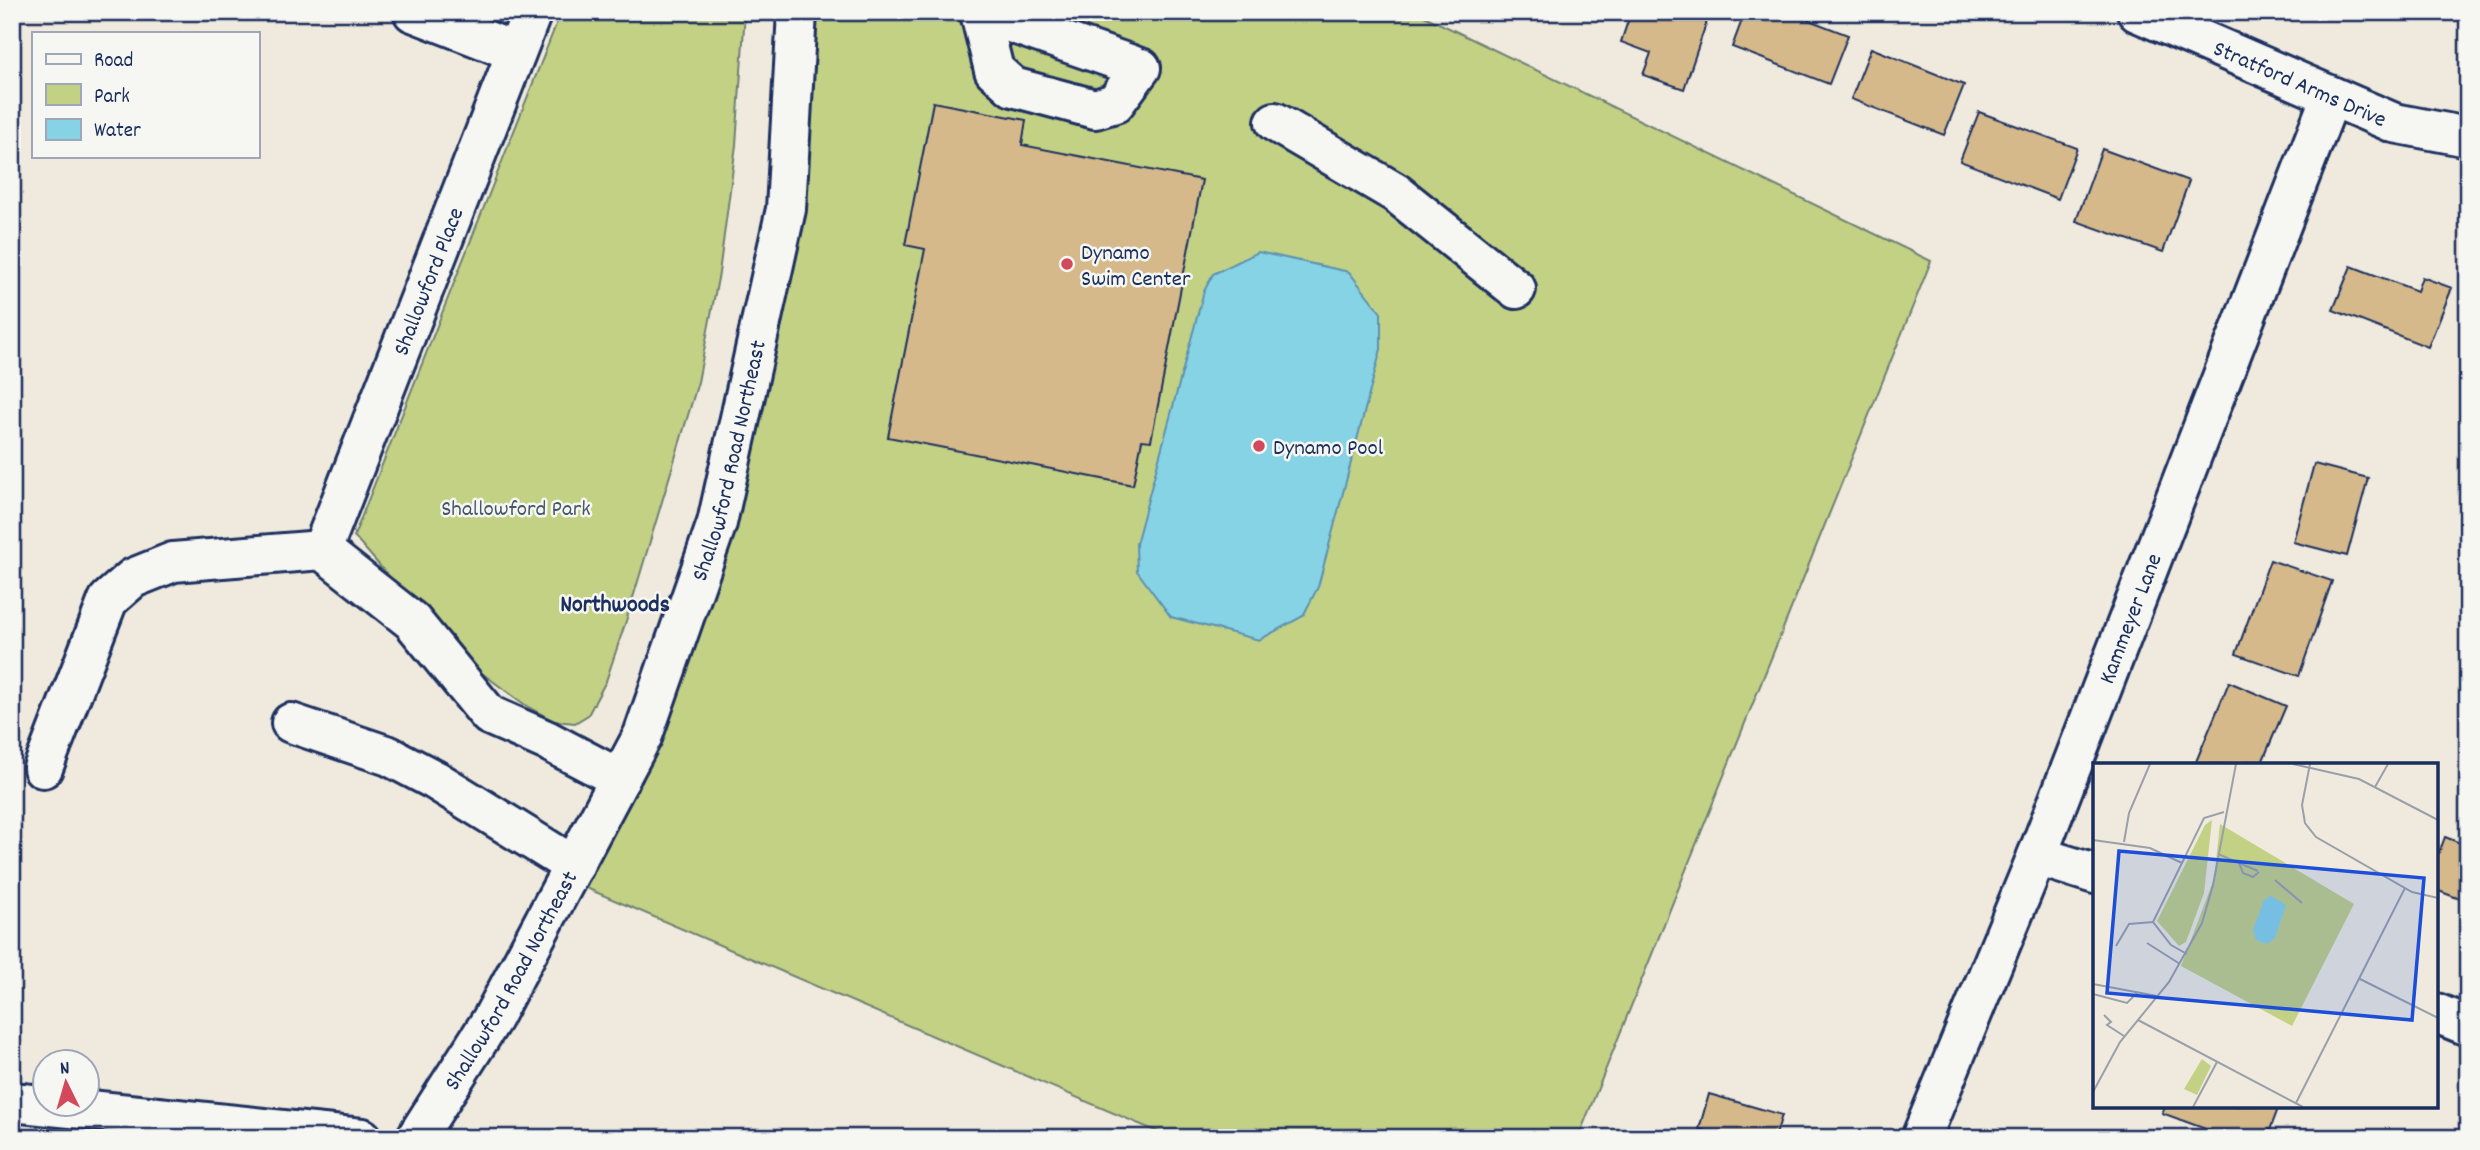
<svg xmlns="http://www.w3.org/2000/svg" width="2480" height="1150" viewBox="0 0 2480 1150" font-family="Dekko,sans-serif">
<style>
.built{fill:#e7dbc4}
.green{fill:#c3d185;stroke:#6f8072;stroke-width:2}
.water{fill:#87d3e6;stroke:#5c91b0;stroke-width:2}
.building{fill:#d5b98a;stroke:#1b2f5e;stroke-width:2}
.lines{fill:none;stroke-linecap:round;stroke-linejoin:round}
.minor-casing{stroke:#1b2f5e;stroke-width:44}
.minor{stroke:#f6f6f2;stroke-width:38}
.poi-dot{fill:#d1495b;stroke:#f6f6f2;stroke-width:2.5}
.labels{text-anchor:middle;stroke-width:5;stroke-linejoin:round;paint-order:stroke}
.street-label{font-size:23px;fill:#1b2f5e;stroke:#f6f6f2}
.poi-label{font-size:23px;fill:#1b2f5e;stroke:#f6f6f2;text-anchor:start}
.park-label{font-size:23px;fill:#455868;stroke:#f6f6f2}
.neighbourhood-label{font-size:24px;font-weight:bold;fill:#1b2f5e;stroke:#f6f6f2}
.inset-road{fill:none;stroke:#9a9faa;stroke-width:2}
.view{fill:#1d4ed8;fill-opacity:0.15;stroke:#1d4ed8;stroke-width:3.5}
.inset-edge{fill:none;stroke:#1b2f5e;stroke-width:3.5}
</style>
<rect width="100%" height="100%" fill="#efeadd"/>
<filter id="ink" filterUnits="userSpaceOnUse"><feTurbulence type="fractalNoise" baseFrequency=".0143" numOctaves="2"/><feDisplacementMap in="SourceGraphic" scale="14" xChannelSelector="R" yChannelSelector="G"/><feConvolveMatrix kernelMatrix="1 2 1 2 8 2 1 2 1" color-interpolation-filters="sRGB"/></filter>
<g filter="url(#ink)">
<!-- built -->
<path class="built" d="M12 1128 87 1138H12Z"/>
<!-- green -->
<path class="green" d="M561 12H745L736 145 719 273 698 382 626 621 606 681 588 715 575 723 554 721 528 707 456 654 354 536Z
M789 12H1416L1931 261 1578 1138H1172L579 885 696 559 788 153Z"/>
<!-- water -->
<path class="water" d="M1258 252 1349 272 1381 313V349L1318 587 1303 616 1259 640 1171 617 1137 571 1136 544 1204 291 1213 274Z"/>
<!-- building -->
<path class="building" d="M1631 12H1710L1684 89 1643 75 1651 53 1621 42Z
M1745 12H1788L1848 35 1829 84 1732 47Z
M1871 48 1964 85 1944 135 1851 99Z
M933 102 1026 120 1022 145 1202 180 1151 441 1142 440 1133 485 888 437 925 249 905 245Z
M1979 112 2077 148 2058 199 1960 161Z
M2102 149 2189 181 2163 252 2076 221Z
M2351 266 2417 291 2422 277 2452 288 2428 347 2333 310Z
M2314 464 2368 478 2347 556 2293 542Z
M2270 560 2332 581 2299 676 2236 654Z
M2229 682 2286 706 2261 765 2248 761 2247 765 2195 764Z
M2445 837 2468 846V902L2436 890V861Z
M1709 1094 1782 1115 1775 1138H1730L1699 1129Z
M2165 1106H2279L2267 1138H2230L2162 1113Z"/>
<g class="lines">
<!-- minor casing -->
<g class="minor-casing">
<g id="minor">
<path d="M413 12 516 52"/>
<path d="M979 12 1132 65"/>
<path id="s1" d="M2137 12 2394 123 2468 137"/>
<path d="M980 13 994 70 1013 87 1095 109 1115 103 1141 68"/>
<path d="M1275 122 1396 193 1516 289"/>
<path id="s2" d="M322 550 532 12"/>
<path d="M291 723 389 756 435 780 574 866"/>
<path d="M43 768 108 600 133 578 173 562 322 550 412 621 489 715 548 741 620 779"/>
<path d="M2037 856 2095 874"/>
<path d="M2436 1013 2468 1026"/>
<path d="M12 1102 362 1138"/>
<path id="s3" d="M416 1138 492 1019 643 735 717 523 786 209 797 12"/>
<path id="s4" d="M1921 1138 2037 856 2331 96"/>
</g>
</g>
<!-- minor -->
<use href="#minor" class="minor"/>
</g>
</g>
<!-- markers -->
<g class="poi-dot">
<circle cx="1067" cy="264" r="7"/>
<circle cx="1259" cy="446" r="7"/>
</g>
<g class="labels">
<!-- street labels -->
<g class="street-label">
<text dy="8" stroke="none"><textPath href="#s1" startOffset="178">Stratford Arms Drive</textPath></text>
<text dy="8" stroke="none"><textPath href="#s2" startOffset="289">Shallowford Place</textPath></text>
<text dy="8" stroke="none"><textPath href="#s3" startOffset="751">Shallowford Road Northeast</textPath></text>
<text dy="8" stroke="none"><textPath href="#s4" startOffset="560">Kammeyer Lane</textPath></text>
<text dy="8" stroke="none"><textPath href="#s3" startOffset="184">Shallowford Road Northeast</textPath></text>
</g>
<!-- poi labels -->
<g class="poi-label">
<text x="1081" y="259">Dynamo<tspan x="1081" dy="26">Swim Center</tspan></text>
<text x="1273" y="454">Dynamo Pool</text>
</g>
<!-- park labels -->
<g class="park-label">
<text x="516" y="515">Shallowford Park</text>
</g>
<!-- neighbourhood labels -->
<g class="neighbourhood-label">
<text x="615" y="611">Northwoods</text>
</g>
</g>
<!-- overview -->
<g transform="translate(2093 763)">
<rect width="345" height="345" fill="#efeadd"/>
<path d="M119 57 111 130 93 179 86 183 64 158 112 62ZM127 61 261 141 199 263 88 203 121 116ZM109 296 118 303 104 332 91 326Z" fill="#c3d185"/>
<path d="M178 133 193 142 182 175 174 181 163 177 160 167 171 137Z" fill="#87d3e6"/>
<path class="inset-road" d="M200 1 266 16 345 57M217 1 209 42 212 60 223 74 319 129 345 135M282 24 295 1M0 77 57 85 89 100M31 79 36 50 57 1M125 91 165 108M146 100 150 110 160 114 166 109M182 117 209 140M60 159 111 55 131 49M54 180 87 201M23 183 36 161 60 159 78 182 94 191M267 216 345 255M0 221 64 233M0 231 34 240 44 230M11 252 18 259 14 262 31 273M45 257 210 344M0 329 27 279 76 219 109 160 120 122 143 1M203 340 312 125M100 344 124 299"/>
<path class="view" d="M26 88 331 115 319 257 14 230Z"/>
<rect width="345" height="345" class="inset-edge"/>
</g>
<!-- margin -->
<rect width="2480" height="1150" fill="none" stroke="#f6f6f2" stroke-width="42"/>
<rect x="21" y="21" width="2438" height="1108" fill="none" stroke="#1b2f5e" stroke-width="2.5" filter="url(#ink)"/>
<!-- legend -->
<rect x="32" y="32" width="228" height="126" fill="#f6f6f2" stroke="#9ea6b7" stroke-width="2"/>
<rect x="46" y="54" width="35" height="10" fill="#f6f6f2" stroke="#9ea6b7" stroke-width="2"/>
<text x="94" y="66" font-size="21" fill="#1b2f5e">Road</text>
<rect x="46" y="84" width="35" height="21" fill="#c3d185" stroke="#9ea6b7" stroke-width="2"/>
<text x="94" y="102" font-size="21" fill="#1b2f5e">Park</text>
<rect x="46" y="119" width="35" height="21" fill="#87d3e6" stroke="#9ea6b7" stroke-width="2"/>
<text x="94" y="136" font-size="21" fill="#1b2f5e">Water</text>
<!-- north arrow -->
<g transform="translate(66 1083) rotate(355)"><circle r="33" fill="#f6f6f2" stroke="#9ea6b7" stroke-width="2"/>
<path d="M0-5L12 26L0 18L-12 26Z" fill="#d1495b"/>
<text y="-10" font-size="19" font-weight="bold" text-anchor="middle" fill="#1b2f5e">N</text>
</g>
</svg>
